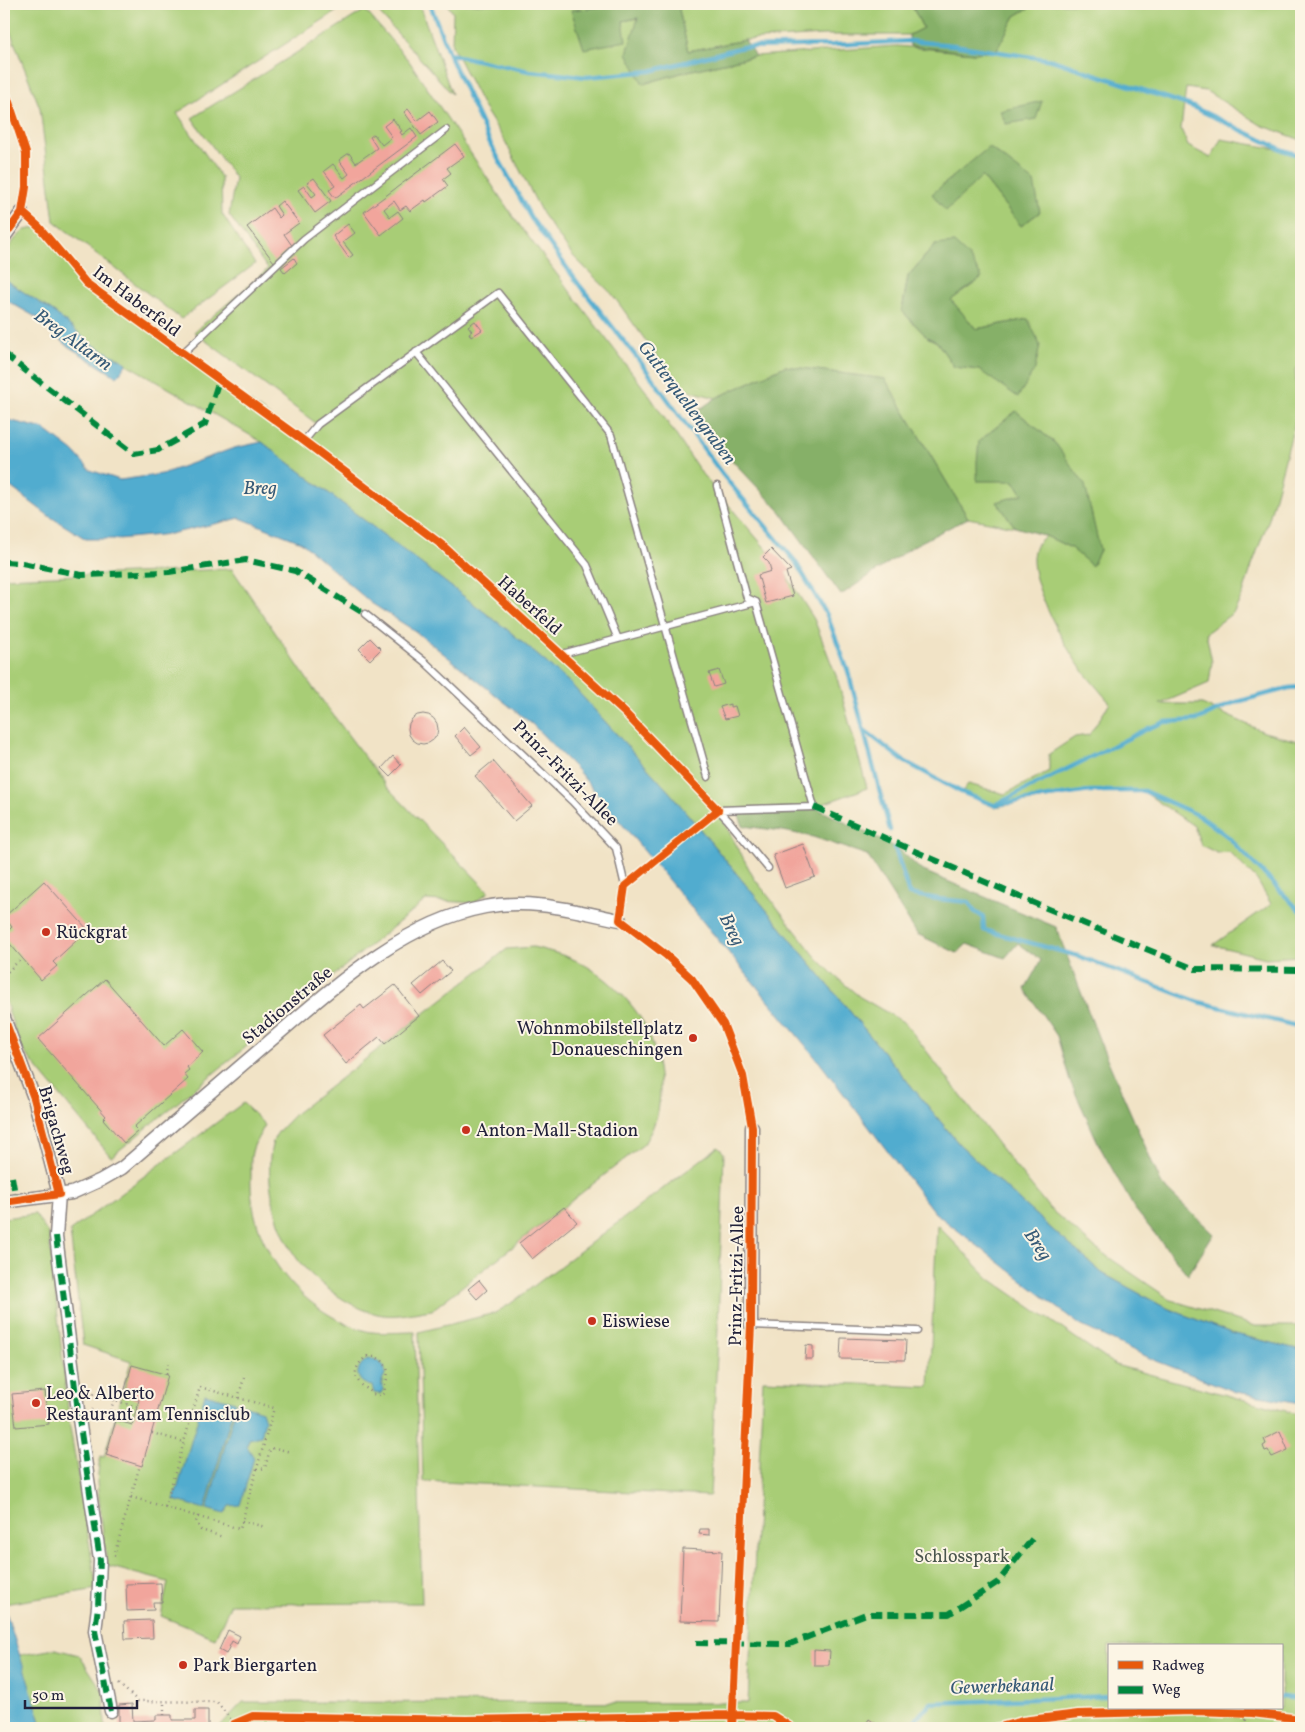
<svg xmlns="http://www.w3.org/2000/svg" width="1305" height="1732" viewBox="0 0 1305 1732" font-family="Vollkorn,serif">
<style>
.green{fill:#a8cd76;stroke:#657858;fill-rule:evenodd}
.forest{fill:#86b067;stroke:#546951}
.water{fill:#51accf;stroke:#3a6785}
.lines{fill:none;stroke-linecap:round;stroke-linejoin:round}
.stream{stroke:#51accf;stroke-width:4.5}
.building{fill:#f1a59c}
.service-casing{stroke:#8a8280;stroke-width:9}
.minor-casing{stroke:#8a8280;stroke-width:15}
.path{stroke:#8a8280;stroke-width:2.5;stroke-dasharray:1 4;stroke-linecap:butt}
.service{stroke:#fff;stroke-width:6}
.minor{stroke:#fff;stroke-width:12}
.quiet{stroke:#00873e;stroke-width:6;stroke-dasharray:12 6;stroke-linecap:butt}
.cycleway-casing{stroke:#fcf5e5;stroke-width:11}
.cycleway{stroke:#e8590c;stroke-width:8}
.poi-dot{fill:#c8321e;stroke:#fcf5e5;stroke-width:2}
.labels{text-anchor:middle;stroke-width:4;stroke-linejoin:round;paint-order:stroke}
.street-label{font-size:18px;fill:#22223b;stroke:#fcf5e5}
.poi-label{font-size:18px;fill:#22223b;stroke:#fcf5e5;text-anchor:start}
.park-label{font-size:18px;fill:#4a554d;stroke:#fcf5e5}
.water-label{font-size:19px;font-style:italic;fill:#355976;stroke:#fcf5e5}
</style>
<rect width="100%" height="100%" fill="#fcf5e5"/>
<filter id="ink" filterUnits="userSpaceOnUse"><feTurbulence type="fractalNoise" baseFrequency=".02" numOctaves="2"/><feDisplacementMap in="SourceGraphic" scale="10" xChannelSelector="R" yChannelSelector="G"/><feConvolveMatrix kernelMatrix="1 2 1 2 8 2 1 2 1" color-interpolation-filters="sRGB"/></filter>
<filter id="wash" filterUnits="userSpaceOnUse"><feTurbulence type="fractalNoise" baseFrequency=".0096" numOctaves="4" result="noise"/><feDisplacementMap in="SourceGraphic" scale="20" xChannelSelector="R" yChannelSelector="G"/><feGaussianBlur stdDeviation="1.12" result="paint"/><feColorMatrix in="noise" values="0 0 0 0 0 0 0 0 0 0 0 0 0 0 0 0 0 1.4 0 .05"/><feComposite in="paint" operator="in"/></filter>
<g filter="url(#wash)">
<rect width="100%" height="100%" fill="#f1e3c6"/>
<!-- green -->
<path class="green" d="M4 4H348L177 113 221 177 222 214 255 264 181 319 54 221 40 108 4 16Z
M371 4H419L452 94Z
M447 4H624L572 10 623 21 639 18 643 84 688 71 755 56 897 46 974 53 996 51 1015 16 1036 4H1301V140L1261 125 1206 91 1186 88 1181 129 1188 146 1211 158 1221 139 1283 150 1301 156V366L1295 369 1298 411 1269 519 1252 565 1243 594 1234 612 1206 633 1212 662 1209 683 1160 704H1202L1264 732 1301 742V956L1266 958 1213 945 1271 904 1257 880 1229 852 1217 853 1201 845 1194 826 1144 792H1090L994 807 961 793 968 784 1005 794 1049 771V754L1075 737 1089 735 1110 703C1100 691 1089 679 1080 667 1064 645 1026 577 1034 551 1036 544 1040 540 1046 536L1071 548 1092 565 1100 550 1056 444 1016 411 1014 481 1023 494 998 503 1015 527 968 518 885 379 785 366 716 398 680 388 612 294 573 256 543 215 505 141 484 108 452 46 453 13ZM982 176 1040 212 1021 226ZM935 245 982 278 951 300 976 329 1028 319 979 370 954 367 937 342 927 337 902 311 908 276Z
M649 4H911L923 28 909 35H823L745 40 688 51 678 5Z
M365 10 409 61 514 218 649 395 702 474 779 564 814 619 837 678 867 788 814 807 718 811 754 878 816 957 836 977 860 997 905 1023 1007 1156 1049 1208 1095 1248 1171 1300 1255 1326H1301V1350L1231 1333 1164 1307 1102 1273 1023 1204 959 1144 671 794 570 683 509 631 262 442 90 343 55 313 4 279V253L16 238 25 230 39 227 86 284 304 441 317 424 194 332 268 269 229 215 235 178 192 118Z
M232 569 313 688 387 787 489 892 474 903 426 900 111 1157 20 1047 4 996V578Z
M533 947C549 951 566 955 581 963 610 978 644 1012 653 1045 657 1058 659 1072 660 1086 660 1098 659 1113 654 1124 652 1131 647 1138 644 1144L432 1310C416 1312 399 1317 383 1315 353 1311 316 1283 298 1260 282 1238 273 1209 270 1182 269 1171 269 1148 275 1137 279 1129 289 1121 295 1114L507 949Z
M243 1103 265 1125C261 1133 254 1143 252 1152 250 1159 251 1167 251 1175 248 1246 298 1311 366 1331 377 1334 403 1332 415 1332L422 1603 231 1604 215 1638 161 1616 168 1582 107 1566 97 1482 100 1456 104 1457 131 1361 83 1345 70 1231Z
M718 1147 724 1153 717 1355 710 1496 423 1481 419 1332 495 1313 510 1304Z
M35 1214 49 1235 70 1427 97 1589 4 1604V1218Z
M937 1225 990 1279 1115 1365 1301 1415V1678L1295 1728H218L243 1702 748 1703 763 1380 929 1387ZM1109 1646H1281V1708H1109Z
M55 1649 79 1655 104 1693 105 1728H4V1659L15 1656Z"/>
<!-- forest -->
<path class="forest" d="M624 4 678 5 688 51 745 40 755 56 688 71 643 84 627 53 638 18 623 21 626 41 584 49 571 10Z
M911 4H1036L1015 16 996 51 974 53 910 46 909 35 923 28Z
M1042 101 1036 119 1006 124 1000 111Z
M989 147 1034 182 1040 212 1021 226 982 176 946 211 932 194Z
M954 243 969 257 982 278 951 300 976 329 1028 319 1040 345 1035 369 1018 397 979 370 954 367 937 342 927 337 902 311 908 276 935 245Z
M785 366 885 379 968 518 915 545 841 595 781 512 690 416 716 398Z
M1016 411 1056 444 1085 485 1100 550 1092 566 1071 548 1046 536 1015 527 997 502 1023 494 1014 481H977V462L979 441Z
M814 807 899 849 921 870 1056 927 1102 1047 1162 1185 1214 1234 1188 1275 1134 1208 1100 1147 1070 1081 1057 1036 1025 989 1041 960 1018 943 1005 958 967 944 957 953 917 934 867 855 813 837 783 831 743 826 737 810Z"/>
<!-- water -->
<path class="water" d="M4 279 55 313 90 343 127 363 117 377 66 345 41 320 4 299Z
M4 419 44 429 73 451 90 470 120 480 162 474 234 448 262 442 509 631 570 683 671 794 959 1144 1023 1204 1102 1273 1164 1307 1231 1333 1301 1350V1403L1236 1392 1154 1360 1080 1325 934 1212 820 1063 578 771 532 724 415 631 371 603 301 542 240 518 170 534 118 539H86L49 516 4 482Z
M368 1359C377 1360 386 1363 385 1374 384 1377 382 1379 382 1382 381 1385 383 1388 383 1390L380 1394 374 1393 372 1386C354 1383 354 1367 368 1359Z
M205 1394 235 1402 205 1509 174 1500Z
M237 1403 262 1411 265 1420 261 1436 249 1439 247 1446 254 1458 240 1505 229 1506 224 1514 207 1509Z
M4 1606 43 1728H4Z"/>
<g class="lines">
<!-- stream -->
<path class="stream" d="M430 4 449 54 491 145 531 218 580 286 642 364 722 474 795 561 827 615 848 671 890 830
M449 54 529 71 587 77 651 71 743 47 833 45 910 41 953 45 1052 60 1191 106 1283 150 1301 156
M863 729 902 760 961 792 994 805 1090 791H1144L1200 816 1227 836 1301 912
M997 804 1149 728 1165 722 1197 720 1233 703 1289 688 1301 687
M895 848 909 894 938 899 969 902 974 911 983 917 984 930 1078 956 1199 1002 1301 1027
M1281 1697 1301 1699
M909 1728 930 1703 1109 1696"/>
</g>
<g id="blocks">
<!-- building -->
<path class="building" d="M408 109 417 121 430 111 438 122 421 135 404 112Z
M393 119 402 131 400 132 402 135 411 128 417 137 335 198 329 190 335 186 324 171 333 164 344 178 349 174 339 160 349 153 356 163 377 148 370 137 374 134 382 145 392 137 384 126Z
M455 144 464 156 447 168 451 173 443 179 448 186 426 202 425 200 410 211 406 206 400 210 394 201 384 209 390 217 398 211 403 218 381 235 364 212Z
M314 178 331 201 315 213 298 190 304 186 312 197 316 194 307 183Z
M282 201 299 223 284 234 293 247 274 262 247 227 272 208 279 218 282 215 276 206Z
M348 224 355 233 343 242 353 255 349 258 333 236Z
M294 258 297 263 285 273 281 268Z
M475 321 482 330 471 337 469 333 472 331 468 326Z
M771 549 791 570 786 572 793 596 766 603 758 575 771 571 769 563 763 557Z
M370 638 381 649 370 660 359 649Z
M719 670 724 684 714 687 709 673Z
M730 704V707L735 706 738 716 725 719 720 707Z
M408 729a15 15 0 1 1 30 0a15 15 0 1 1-30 0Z
M464 727 481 747 471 755 455 736Z
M393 756 401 765 390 776 382 768Z
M493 761 532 806 514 821 475 776Z
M803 844 815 877 785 888 773 855Z
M44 881 88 930 53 962 57 966 41 980 4 937V935L12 927 4 917Z
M442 961 451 971 422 995 413 985Z
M105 979 164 1046 183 1029 203 1052 187 1067 189 1070 184 1074 188 1079 134 1127 138 1131 124 1143 103 1119 106 1116 38 1039Z
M395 985 419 1016 385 1044 379 1037 346 1064 323 1035 361 1005 364 1009Z
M564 1207 577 1222 532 1259 519 1243Z
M479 1280 487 1290 477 1299 468 1289Z
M841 1338 906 1340 905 1360 840 1359Z
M806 1345 813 1346V1359H805Z
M132 1365 168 1375 142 1466 106 1455 116 1420 132 1425 139 1400 123 1396Z
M45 1391 49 1424 16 1427 12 1394Z
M1280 1431 1288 1450 1272 1457 1268 1450 1265 1451 1263 1446 1266 1444 1264 1439Z
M700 1529H709V1535L699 1534Z
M683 1549 722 1551 719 1622 680 1621Z
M161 1583 162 1602H153L154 1610 127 1611 126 1584Z
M152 1620 153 1638 125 1639 124 1621Z
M228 1630 240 1636 237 1644 232 1641 226 1654 219 1650Z
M814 1650 830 1651 829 1665H814Z
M132 1704 133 1721 156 1720V1715H172V1720H195V1710H208V1728H119V1705Z
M869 1719 882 1728H863Z"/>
</g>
</g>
<g filter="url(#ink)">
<use href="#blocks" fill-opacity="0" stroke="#8a8280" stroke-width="1"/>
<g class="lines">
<!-- service casing -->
<g class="service-casing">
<path id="service" d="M4 87 26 153V187L22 212 39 227 86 283 304 441 442 545 625 713 728 820 768 868
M416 352 587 565 618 639
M182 354 304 239 446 130
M304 441 318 424 498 293 611 435 708 777
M717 486 747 598 756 602 814 807 718 810
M365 614 425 662 572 801 616 848 625 886 620 920 666 955 692 979 723 1024 743 1076 752 1127
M562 654 756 602
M792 1728 773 1716 732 1715 751 1325 917 1331"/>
</g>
<!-- minor casing -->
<g class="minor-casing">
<path id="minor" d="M4 237 22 212
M4 1018 34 1098 59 1194 56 1236 79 1419 100 1560 98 1607 95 1631 111 1711
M4 1202 72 1193 101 1180 122 1168C169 1128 216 1087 263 1047 327 993 400 923 485 907 531 898 575 911 620 920
M751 1325 752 1127"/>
</g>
<!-- path -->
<path class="path" d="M4 975 22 958
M368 1356C381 1357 390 1364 387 1377 387 1380 385 1383 385 1385 384 1391 386 1392 380 1396L373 1394C369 1389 364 1388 360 1383 351 1373 358 1362 368 1356Z
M166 1374 169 1363
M88 1393 137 1407
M238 1398 244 1378
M91 1410 133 1422
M109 1415 114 1400
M152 1433 184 1442
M257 1469H260L265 1468 270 1449 275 1448 291 1452
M131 1497 240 1529 274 1408 200 1387 165 1507
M198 1516 196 1522 201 1530 223 1537
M242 1521 265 1527
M114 1556 140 1465
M119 1684 138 1701 217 1702 234 1724
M164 1715V1701
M550 1728 551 1718
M1239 1728 1252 1713"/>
<!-- service -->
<use href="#service" class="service"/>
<!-- minor -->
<use href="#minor" class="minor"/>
<!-- quiet -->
<path class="quiet" d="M4 354 134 454 158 450 205 424 219 380
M4 562 22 563 82 575 169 572 246 560 295 571 365 614
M814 807 1022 898 1195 969 1301 970
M12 1177 16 1200
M56 1236 79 1419 100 1560 98 1607 95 1631 111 1711
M696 1643 790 1644 866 1614H949L998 1582 1033 1538"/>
<!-- cycleway casing -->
<g class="cycleway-casing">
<path id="cycleway" d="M4 87 26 153V187L22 212 4 237
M22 212 39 227 86 283 304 441 442 545 625 713 718 810 625 886 620 920 666 955 692 979 723 1024 743 1076 752 1127 751 1325 732 1728
M4 1018 34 1098 59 1194 4 1202
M230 1728 234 1724 253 1716 466 1720 732 1715 773 1716 792 1728
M996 1728 1022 1721 1078 1714 1194 1711 1252 1713 1301 1719"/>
</g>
<!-- cycleway -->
<use href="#cycleway" class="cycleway"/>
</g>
</g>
<!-- markers -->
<g class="poi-dot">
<circle cx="46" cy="932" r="5"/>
<circle cx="693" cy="1038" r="5"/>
<circle cx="466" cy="1130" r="5"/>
<circle cx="592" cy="1321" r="5"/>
<circle cx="36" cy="1403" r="5"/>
<circle cx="183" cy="1665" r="5"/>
</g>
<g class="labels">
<!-- street labels -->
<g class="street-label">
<text transform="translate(137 301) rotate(37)" y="6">Im Haberfeld</text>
<text transform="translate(530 605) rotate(42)" y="6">Haberfeld</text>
<text transform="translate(566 773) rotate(45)" y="6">Prinz-Fritzi-Allee</text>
<text transform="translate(287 1005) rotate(-40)" y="6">Stadionstraße</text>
<text transform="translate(57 1130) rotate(74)" y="6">Brigachweg</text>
<text transform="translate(736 1276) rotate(-89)" y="6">Prinz-Fritzi-Allee</text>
</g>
<!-- poi labels -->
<g class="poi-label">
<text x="56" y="938">Rückgrat</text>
<text x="683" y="1034" text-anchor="end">Wohnmobilstellplatz<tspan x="683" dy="21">Donaueschingen</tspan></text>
<text x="476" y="1136">Anton-Mall-Stadion</text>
<text x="602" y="1327">Eiswiese</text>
<text x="46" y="1399">Leo &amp; Alberto<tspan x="46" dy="21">Restaurant am Tennisclub</tspan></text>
<text x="193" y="1671">Park Biergarten</text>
</g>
<!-- park labels -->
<g class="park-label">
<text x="962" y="1562">Schlosspark</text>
</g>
<!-- water labels -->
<g class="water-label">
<text transform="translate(74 339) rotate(36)" y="7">Breg Altarm</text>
<text transform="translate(688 402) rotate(53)" y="7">Gutterquellengraben</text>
<text x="260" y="494">Breg</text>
<text transform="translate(733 929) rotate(63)" y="7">Breg</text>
<text transform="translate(1039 1244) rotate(56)" y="7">Breg</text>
<text transform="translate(1002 1685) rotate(-2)" y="7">Gewerbekanal</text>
</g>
</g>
<!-- margin -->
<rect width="1305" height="1732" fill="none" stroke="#fcf5e5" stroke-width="20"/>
<!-- legend -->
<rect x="1108" y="1644" width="175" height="65" fill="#fcf5e5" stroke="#a5a1a1"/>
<rect x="1118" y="1661" width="25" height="8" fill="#e8590c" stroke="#a5a1a1"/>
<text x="1152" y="1670" font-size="15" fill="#22223b">Radweg</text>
<rect x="1118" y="1686" width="25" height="8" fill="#00873e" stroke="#a5a1a1"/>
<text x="1152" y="1694" font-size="15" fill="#22223b">Weg</text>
<!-- scale -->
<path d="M25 1700v8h112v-8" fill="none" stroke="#22223b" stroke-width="2.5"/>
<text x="32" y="1700" font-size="15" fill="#22223b" stroke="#fcf5e5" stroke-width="4" paint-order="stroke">50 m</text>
</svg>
